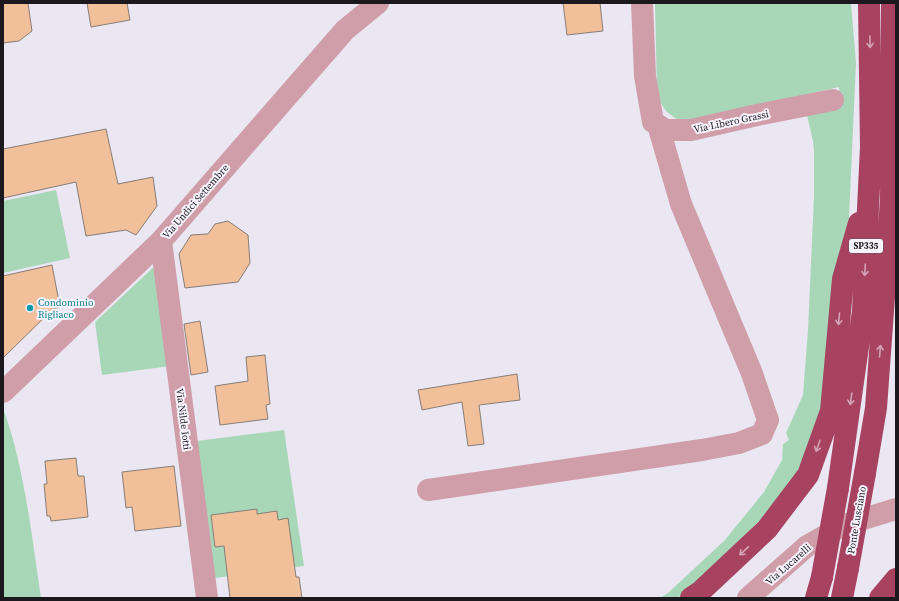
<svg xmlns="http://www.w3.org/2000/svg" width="899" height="601" viewBox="0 0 899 601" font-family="'Source Serif 4',serif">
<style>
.green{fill:#a7d7b7}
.building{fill:#f2bf9b;stroke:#887d76}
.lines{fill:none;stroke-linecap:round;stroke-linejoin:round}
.minor{stroke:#d09ea9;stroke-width:22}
.highway{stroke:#a74261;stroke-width:22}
.highway-bridge{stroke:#a74261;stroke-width:22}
.oneway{stroke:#d3a4b7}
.culture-dot{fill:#0f9aa8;stroke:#f7f4fe;stroke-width:1.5}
.labels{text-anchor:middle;stroke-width:4;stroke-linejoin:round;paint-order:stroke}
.shield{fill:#f7f4fe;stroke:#5d5b61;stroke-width:1}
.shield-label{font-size:9px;font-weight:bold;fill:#1b191e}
.street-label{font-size:10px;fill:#1b191e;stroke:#f7f4fe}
.culture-label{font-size:10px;fill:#0d838f;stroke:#f7f4fe;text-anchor:start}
</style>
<rect width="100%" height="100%" fill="#eae7f3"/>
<!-- green -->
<path class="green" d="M655 3H851L856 63 849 218 842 253 821 415 794 480 767 513 705 576 680 596 677 598H660L668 593 724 541 764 492 782 460 783 444 789 440 786 433 803 395 808 330 814 196V151L813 141 806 111 840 103 839 87 685 122C668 116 662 109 657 92Z
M56 190 70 258 3 273V201Z
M157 264 171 366 102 375 95 322Z
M3 408C24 465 32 537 41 598H3Z
M284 430 304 566 215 578 197 441Z"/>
<!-- building -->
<path class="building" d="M3 3H28L32 31 19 41 3 43Z
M87 3H127L130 20 91 27Z
M563 3H600L603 31 567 35Z
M106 129 118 184 153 177 157 206 136 235 126 230 86 236 76 182 3 198V149Z
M228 221 248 235 250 263 238 282 185 288 179 254 191 235 208 234 215 224Z
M52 265 60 307 53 309 3 358V276Z
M200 321 208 372 191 375 184 324Z
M265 355 270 404 266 405 268 419 220 425 215 386 248 381 246 357Z
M517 374 520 400 479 405 484 444 468 446 462 402 422 410 418 390Z
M76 458 78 476H84L88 517 51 521 50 516H47L44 484H47L45 461Z
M174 466 181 526 135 531 132 507 126 508 122 472Z
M257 509V514L277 511 278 520 288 518 296 577H299L302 598H230L224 546 215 547 211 515Z"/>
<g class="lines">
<!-- minor -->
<path class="minor" d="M642 3 645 76 653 122 666 130H691L757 115 833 100
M161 241 207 598
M3 392 161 241 345 30 378 3
M428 490 702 450 739 443 762 434 768 420 751 371 681 204 658 125
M748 598 807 546 844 525 896 509"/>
<!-- highway -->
<path class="highway" d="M865 473 876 408 891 200 892 3
M838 488 863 311 871 147 869 3
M691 598 700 592 767 529 808 475 831 411 843 279 859 223
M816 598 822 577
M842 598 848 568
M880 598 896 579"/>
<!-- highway-bridge -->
<path class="highway-bridge" d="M848 568 865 473
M822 577 838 488"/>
</g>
<!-- one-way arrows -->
<defs><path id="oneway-shaft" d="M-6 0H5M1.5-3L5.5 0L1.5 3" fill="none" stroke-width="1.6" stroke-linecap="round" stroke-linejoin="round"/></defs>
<g class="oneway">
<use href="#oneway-shaft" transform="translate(870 42) rotate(89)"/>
<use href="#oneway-shaft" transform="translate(865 270) rotate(93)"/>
<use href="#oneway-shaft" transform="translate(839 319) rotate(95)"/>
<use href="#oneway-shaft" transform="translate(880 351) rotate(-86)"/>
<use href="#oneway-shaft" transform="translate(851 399) rotate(98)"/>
<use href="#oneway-shaft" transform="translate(818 446) rotate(109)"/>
<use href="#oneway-shaft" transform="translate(744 551) rotate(137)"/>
</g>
<!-- markers -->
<circle class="culture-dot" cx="30" cy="308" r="4"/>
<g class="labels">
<!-- shield labels -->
<rect class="shield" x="849" y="239" width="34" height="14" rx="3"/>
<g class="shield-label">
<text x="866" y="249">SP335</text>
</g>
<!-- street labels -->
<g class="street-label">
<text transform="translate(731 121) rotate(-12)" y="4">Via Libero Grassi</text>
<text transform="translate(195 201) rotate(-49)" y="4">Via Undici Settembre</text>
<text transform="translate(184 419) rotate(83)" y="4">Via Nilde Iotti</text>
<text transform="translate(856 520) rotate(-80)" y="4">Ponte Lusciano</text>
<text transform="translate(788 564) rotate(-41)" y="4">Via Lucarelli</text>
</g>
<!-- culture labels -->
<g class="culture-label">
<text x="38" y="306">Condominio<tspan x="38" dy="12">Rigliaco</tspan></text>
</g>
</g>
<!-- border -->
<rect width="899" height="601" fill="none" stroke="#1b191e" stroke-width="8"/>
</svg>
